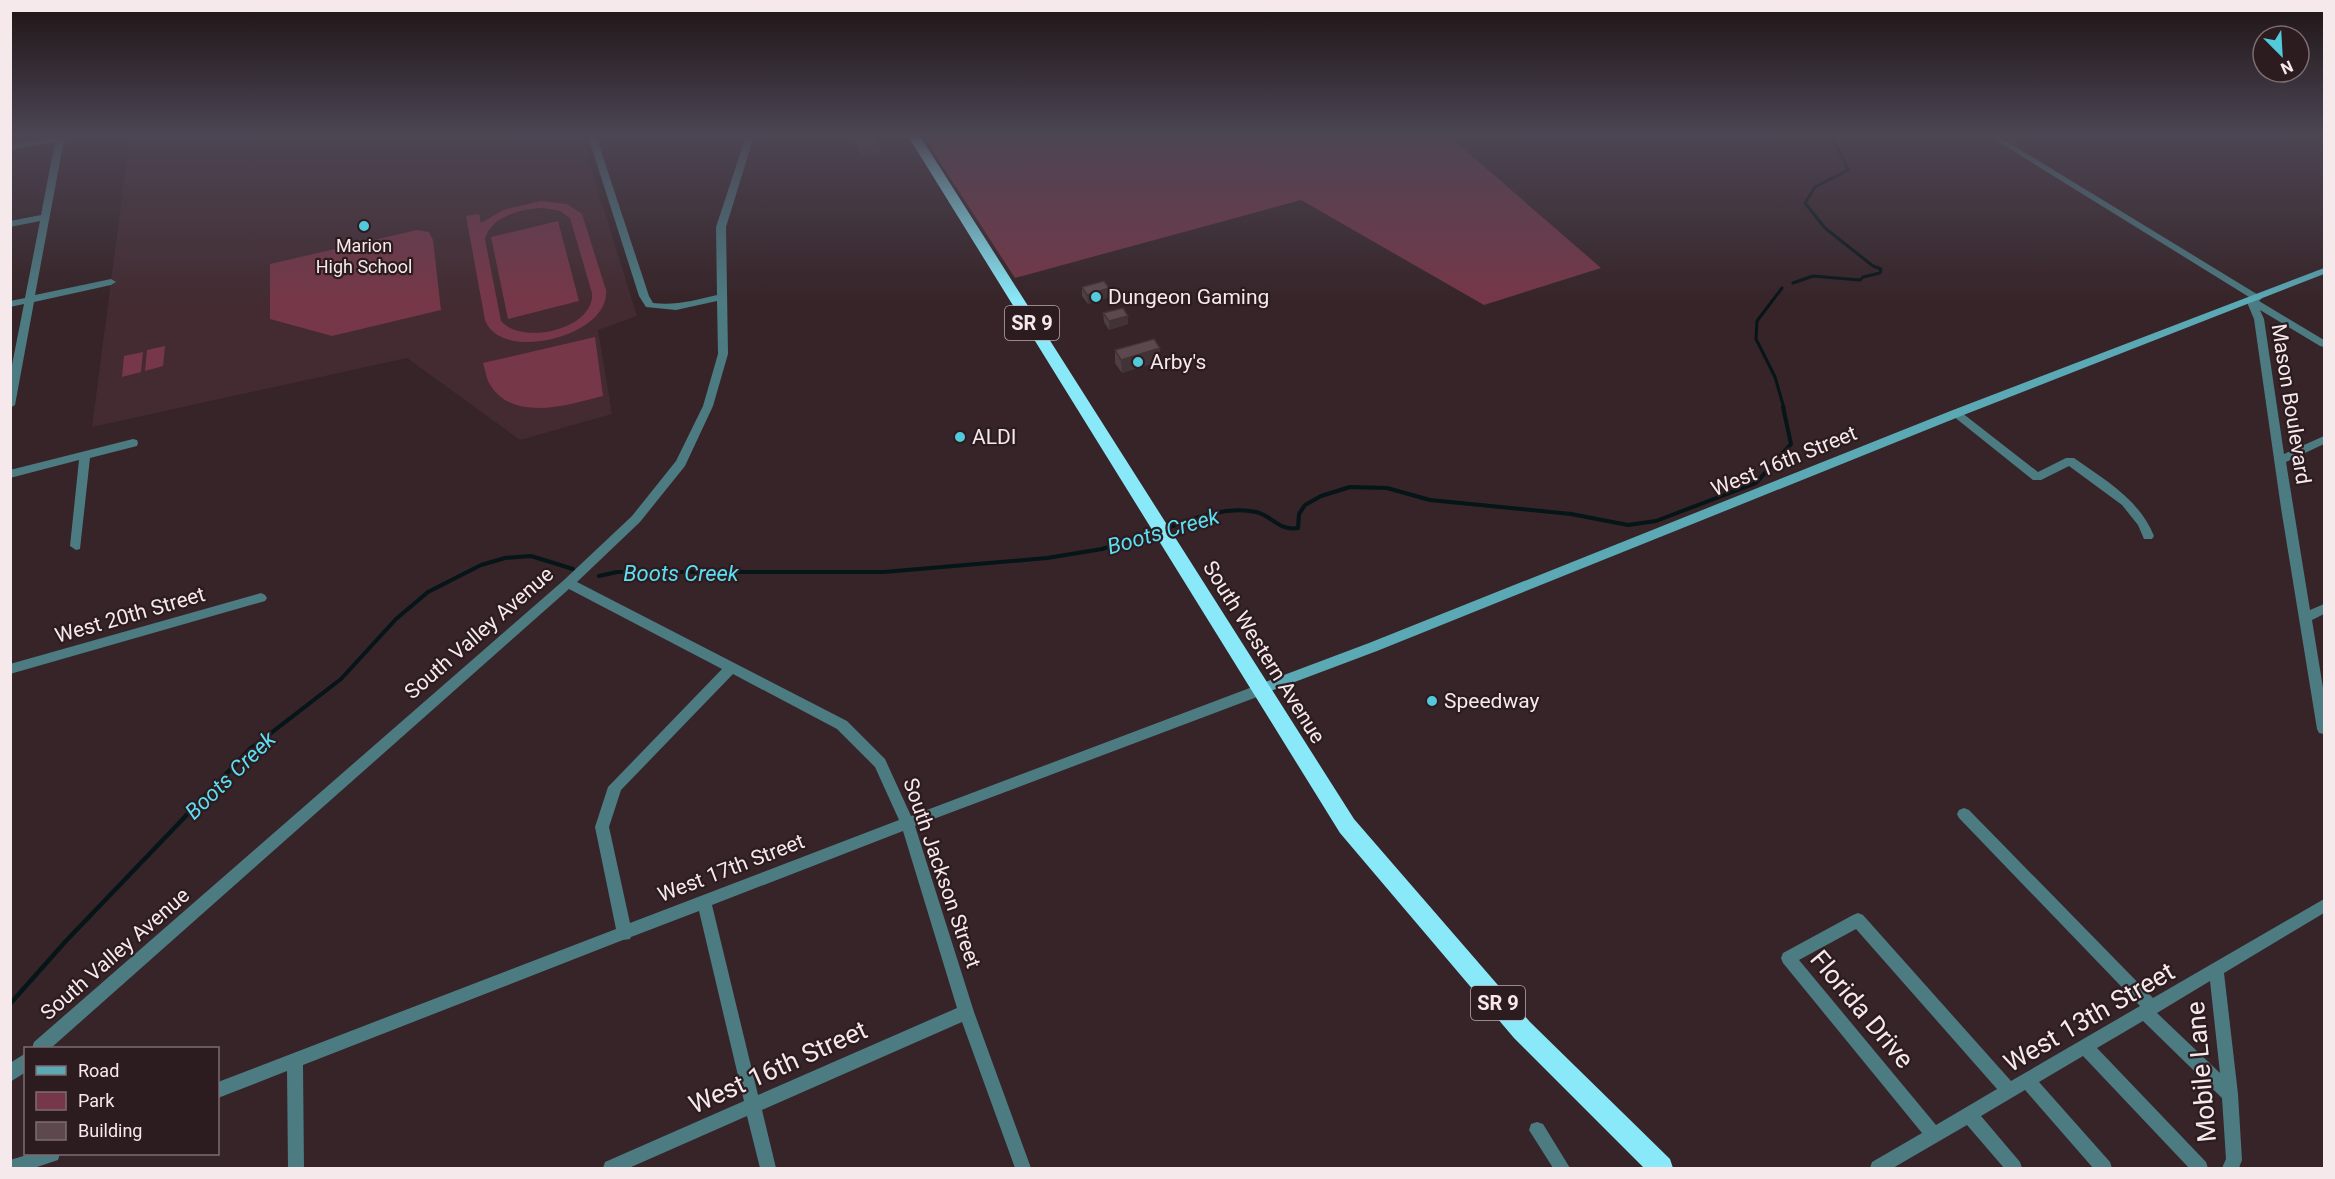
<svg xmlns="http://www.w3.org/2000/svg" width="2335" height="1179" viewBox="0 0 2335 1179" font-family="Roboto,sans-serif">
<style>
.built{fill:#432b31}
.green{fill:#763748;fill-rule:evenodd}
.lines{fill:none;stroke-linecap:round;stroke-linejoin:round}
.stream-far2{stroke:#051518;stroke-width:3}
.stream-far1{stroke:#051518;stroke-width:4}
.stream{stroke:#051518;stroke-width:4.5}
.street{fill:#4c7b82;fill-rule:evenodd}
.secondary{fill:#5aa9b5;fill-rule:evenodd}
.highway{fill:#89e9f8;fill-rule:evenodd}
.wall{fill:#503f42}
.shaded-wall{fill:#413336}
.building{fill:#5d494d;stroke:#413336;stroke-width:1.5}
.poi-dot{fill:#53cadc;stroke:#2c1b1f;stroke-width:2}
.labels{text-anchor:middle;stroke-width:4.5;stroke-linejoin:round;paint-order:stroke}
.far-poi-label{font-size:18px;fill:#f5e9eb;stroke:#2c1b1f}
.shield{fill:#2c1b1f;stroke:#b9abae;stroke-width:1.5}
.shield-label{font-size:20px;font-weight:bold;fill:#f5e9eb}
.poi-label{font-size:21px;fill:#f5e9eb;stroke:#2c1b1f;text-anchor:start}
.street-label{font-size:21px;fill:#f5e9eb;stroke:#2c1b1f}
.water-label{font-size:22px;font-style:italic;fill:#5bdff3;stroke:#2c1b1f}
.near-street-label{font-size:26px;fill:#f5e9eb;stroke:#2c1b1f}
</style>
<rect width="100%" height="100%" fill="#362428"/>
<!-- built -->
<path class="built" d="M130 136H581L637 316 598 330 612 414 520 440 407 358 92 427Z"/>
<!-- green -->
<path class="green" d="M923 136H1449L1601 268 1484 305 1301 200 1015 278Z
M541 201 567 204 582 214 606 290C611 336 501 364 485 320L466 216 479 214 481 223 503 210ZM543 208 560 211 570 218 592 293C595 329 522 346 501 321L485 239C491 216 522 209 543 208Z
M558 221 579 301 508 319 491 237Z
M417 230 429 232 433 240 441 310 332 336 270 319V264Z
M595 337 603 396C568 405 510 424 488 381 486 376 485 369 483 363Z
M165 346 163 366 145 371 147 350Z
M143 352 141 372 122 377 124 356Z"/>
<g class="lines">
<!-- stream-far2 -->
<path class="stream-far2" d="M1793 283 1813 276 1860 280 1863 277 1880 273 1881 269 1873 266 1825 228 1805 203 1815 187 1848 170 1832 136
M1782 288 1757 321 1756 339 1775 377 1784 408"/>
<!-- stream-far1 -->
<path class="stream-far1" d="M1165 529C1192 519 1227 505 1256 512 1273 516 1278 531 1298 528L1299 514 1305 505 1321 496 1350 487 1387 488 1430 500 1571 514 1628 525 1656 521 1756 483 1791 444 1783 407
M599 576 617 572H884L1047 558 1102 549 1158 531
M249 750 341 679 396 619 428 592 481 565 505 558 531 556 573 569"/>
<!-- stream -->
<path class="stream" d="M10 1004 65 942 251 748"/>
<!-- street -->
<path class="street" d="M60 136H78L64 140 35 295 111 279 116 282 111 285 34 302 15 405 10 408V375L24 304 10 307V301L25 298 40 221 10 227V221L41 215 55 142 10 150V145Z
M588 136H596L649 296 653 303C675 306 696 300 717 295L716 227 746 136H754L726 227 728 354 713 406 685 466 640 522 577 582 847 721 885 759 911 816 1255 686 1260 685 1265 686 1266 690 1265 694 915 826 974 1012 1031 1168H1015L962 1022 762 1110 776 1168H760L747 1116 629 1168H603L605 1162 744 1101 699 911 631 937 630 939 623 940 303 1065 304 1168H288L287 1071 218 1098V1082L616 929 595 827 608 787 722 669 569 589 51 1048H32L34 1042 564 580 632 516 676 461 703 406 718 354 717 301 676 310 646 307 639 296ZM733 674 837 729 875 767 899 820 630 923 609 827 621 790ZM903 831 957 1008 758 1095 712 905Z
M1989 136H1998L2260 296 2262 298 2259 301 2324 340V347L2320 346 2260 310 2264 319 2284 454 2324 436V444L2286 462 2310 610 2324 604V614L2312 620 2324 694V734L2319 733 2317 729 2281 508 2254 319 2246 300 2249 297Z
M1957 409 2038 472 2066 458H2074C2105 480 2139 499 2154 536L2152 539H2144L2138 525 2122 505 2069 466 2041 480H2033L1953 416 1952 413Z
M133 439 137 440 138 443 137 446 90 458 80 549 76 550 70 546 79 460 10 478V470Z
M261 593 265 595 267 598 265 601 10 674V664Z
M1964 808 1969 810 2153 998 2324 899V913L2224 973 2238 1094 2242 1160 2239 1168H2222L2226 1159 2222 1098 2143 1021 2097 1048 2206 1162 2208 1168H2189L2083 1056 2039 1082 2110 1162 2112 1168H2093L2025 1090 1981 1116 2020 1162 2022 1168H2004L1967 1125 1893 1168H1870L1872 1162 1922 1133 1783 963 1781 958 1783 953 1853 915 1858 913 1863 915 2011 1081 2140 1006 1959 818 1957 814 1959 810ZM1856 929 1997 1089 1936 1125 1799 960ZM2210 981 2220 1073 2157 1013Z
M26 1053V1072L10 1082V1063Z
M1537 1122 1543 1124 1570 1168H1553L1529 1130 1531 1124Z
M30 1154H60L58 1160 34 1168H10V1160Z"/>
<!-- secondary -->
<path class="secondary" d="M2324 268V274L1961 416 1377 651 1260 695 1255 694 1254 690 1255 686 1369 643 1953 410Z"/>
<!-- highway -->
<path class="highway" d="M908 136H920L1354 819 1530 1022 1670 1159 1673 1168H1644L1514 1038 1340 833Z"/>
</g>
<!-- wall -->
<path class="wall" d="M853 136H870L878 144 880 153 863 157 854 141Z
M1082 287 1109 288 1110 297 1088 304 1082 296Z
M1103 313 1128 324 1109 330 1104 322Z
M1115 350 1160 361 1122 373 1115 363Z"/>
<!-- shaded-wall -->
<path class="shaded-wall" d="M878 144 880 153 863 157 861 148Z
M1109 288 1110 297 1088 304 1087 295Z
M1128 316V324L1109 330V321Z
M1160 348V361L1122 373 1121 360Z"/>
<!-- building -->
<path class="building" d="M854 136H873L878 144 861 148Z
M1104 281 1109 288 1087 295 1082 287Z
M1123 308 1128 316 1109 321 1103 313Z
M1154 339 1160 348 1121 360 1115 350Z"/>
<!-- sky -->
<linearGradient id="sky" x2="0" y2="1"><stop stop-color="#1e1416"/><stop offset="0.45" stop-color="#4c4553"/><stop offset="1" stop-color="#4c4553" stop-opacity="0"/></linearGradient>
<rect width="2335" height="301" fill="url(#sky)"/>
<!-- markers -->
<g class="poi-dot">
<circle cx="364" cy="226" r="6"/>
<circle cx="1096" cy="297" r="6"/>
<circle cx="1138" cy="362" r="6"/>
<circle cx="960" cy="437" r="6"/>
<circle cx="1432" cy="701" r="6"/>
</g>
<g class="labels">
<!-- far-poi labels -->
<g class="far-poi-label">
<text x="364" y="252">Marion<tspan x="364" dy="21">High School</tspan></text>
</g>
<!-- shield labels -->
<g class="shield">
<rect x="1005" y="306" width="54" height="34" rx="4.5"/>
<rect x="1471" y="986" width="54" height="34" rx="4.5"/>
</g>
<g class="shield-label">
<text x="1032" y="330">SR 9</text>
<text x="1498" y="1010">SR 9</text>
</g>
<!-- poi labels -->
<g class="poi-label">
<text x="1108" y="304">Dungeon Gaming</text>
<text x="1150" y="369">Arby's</text>
<text x="972" y="444">ALDI</text>
<text x="1444" y="708">Speedway</text>
</g>
<!-- street labels -->
<g class="street-label">
<text transform="translate(2291 404) rotate(81)" y="7">Mason Boulevard</text>
<text transform="translate(1784 461) rotate(-22)" y="7">West 16th Street</text>
<text transform="translate(130 615) rotate(-16)" y="7">West 20th Street</text>
<text transform="translate(479 633) rotate(-41)" y="7">South Valley Avenue</text>
<text transform="translate(1264 652) rotate(58)" y="7">South Western Avenue</text>
<text transform="translate(731 868) rotate(-21)" y="7">West 17th Street</text>
<text transform="translate(942 873) rotate(71)" y="7">South Jackson Street</text>
<text transform="translate(115 954) rotate(-41)" y="7">South Valley Avenue</text>
</g>
<!-- water labels -->
<g class="water-label">
<text transform="translate(1163 531) rotate(-16)" y="8">Boots Creek</text>
<text x="681" y="581">Boots Creek</text>
<text transform="translate(230 775) rotate(-44)" y="8">Boots Creek</text>
</g>
<!-- near-street labels -->
<g class="near-street-label">
<text transform="translate(1862 1009) rotate(50)" y="9">Florida Drive</text>
<text transform="translate(2089 1017) rotate(-30)" y="9">West 13th Street</text>
<text transform="translate(778 1067) rotate(-24)" y="9">West 16th Street</text>
<text transform="translate(2201 1072) rotate(-95)" y="9">Mobile Lane</text>
</g>
</g>
<!-- border -->
<rect width="2335" height="1179" fill="none" stroke="#f5e9eb" stroke-width="24"/>
<!-- legend -->
<rect x="24" y="1047" width="195" height="108" fill="#2c1b1f" stroke="#7c6d71" stroke-width="1.5"/>
<rect x="36" y="1066" width="30" height="9" fill="#5aa9b5" stroke="#7c6d71" stroke-width="1.5"/>
<text x="78" y="1077" font-size="18" fill="#f5e9eb">Road</text>
<rect x="36" y="1092" width="30" height="18" fill="#763748" stroke="#7c6d71" stroke-width="1.5"/>
<text x="78" y="1107" font-size="18" fill="#f5e9eb">Park</text>
<rect x="36" y="1122" width="30" height="18" fill="#5d494d" stroke="#7c6d71" stroke-width="1.5"/>
<text x="78" y="1137" font-size="18" fill="#f5e9eb">Building</text>
<!-- north arrow -->
<g transform="translate(2281 54) rotate(156)"><circle r="28" fill="#2c1b1f" stroke="#7c6d71" stroke-width="1.5"/>
<path d="M0-4.5L10 22L0 15L-10 22Z" fill="#53cadc"/>
<text y="-9" font-size="16" font-weight="bold" text-anchor="middle" fill="#f5e9eb">N</text>
</g>
</svg>
